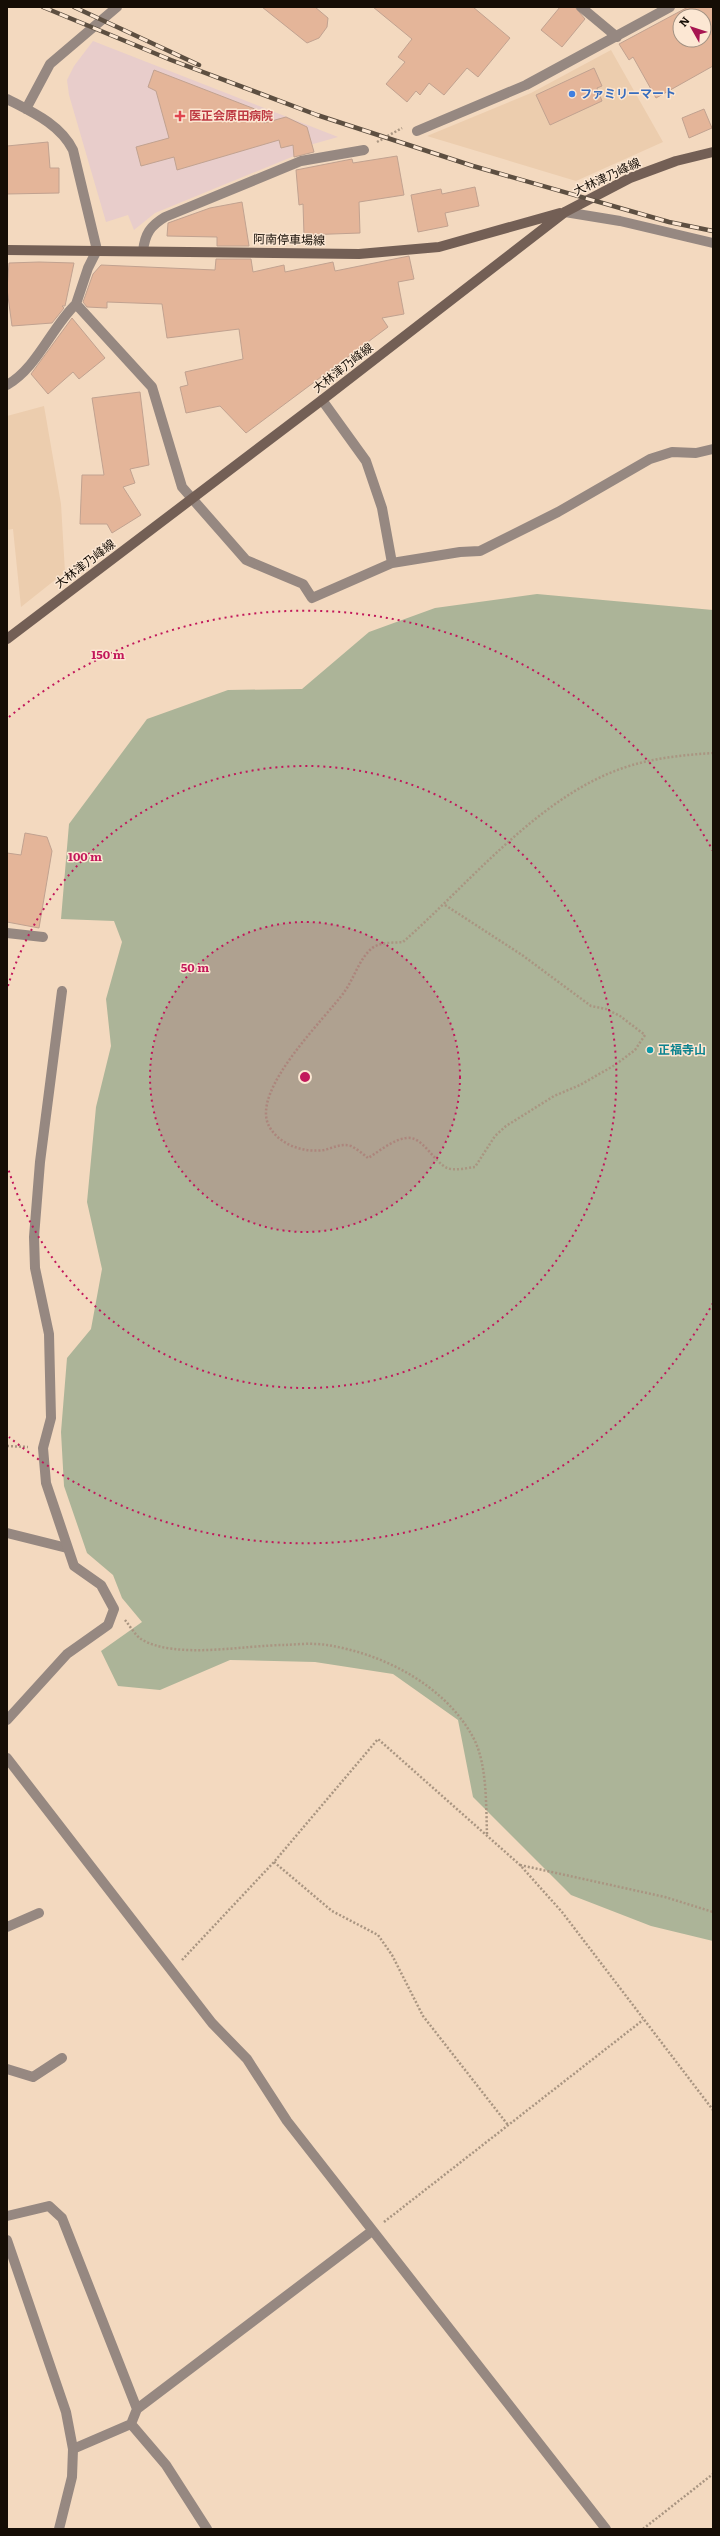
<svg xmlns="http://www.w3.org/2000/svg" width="720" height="2536" viewBox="0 0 720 2536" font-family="Literata,'Noto Sans JP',serif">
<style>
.built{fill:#eccdae}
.medical{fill:#e8cdcb}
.green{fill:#acb498}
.building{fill:#e4b599;stroke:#c1a290;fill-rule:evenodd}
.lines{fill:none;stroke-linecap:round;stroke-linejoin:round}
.path{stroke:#a99581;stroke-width:2.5;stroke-dasharray:2 2;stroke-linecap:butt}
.service{stroke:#968881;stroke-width:10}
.minor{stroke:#968881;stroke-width:10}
.tertiary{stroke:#968881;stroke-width:10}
.secondary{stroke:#735f55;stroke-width:10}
.rail-casing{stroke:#5d4f41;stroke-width:4.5}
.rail{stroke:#fce7d3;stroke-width:3;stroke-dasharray:9;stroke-linecap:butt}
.ring{fill:none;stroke:#c2185b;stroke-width:2;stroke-dasharray:2 4}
.shop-dot{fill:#3f7fe0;stroke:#fce7d3;stroke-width:1.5}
.health-dot{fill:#e0444e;stroke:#fce7d3;stroke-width:1.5}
.culture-dot{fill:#0f9aa8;stroke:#fce7d3;stroke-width:1.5}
.labels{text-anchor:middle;stroke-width:3;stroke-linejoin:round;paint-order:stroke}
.shop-label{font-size:12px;font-weight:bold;fill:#366cbe;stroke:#fce7d3;text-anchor:start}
.health-label{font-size:12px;font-weight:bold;fill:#be3a42;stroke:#fce7d3;text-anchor:start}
.street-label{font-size:12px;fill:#150d05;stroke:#fce7d3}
.culture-label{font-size:12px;font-weight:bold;fill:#0d838f;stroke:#fce7d3;text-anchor:start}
.centre{fill:#c2185b;stroke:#fce7d3;stroke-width:2}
.ring-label{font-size:12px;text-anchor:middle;font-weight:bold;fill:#c2185b;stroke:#fce7d3;stroke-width:3;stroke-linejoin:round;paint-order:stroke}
</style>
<rect width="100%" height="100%" fill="#f3d9bf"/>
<!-- built -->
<path class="built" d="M611 50 663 142 576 181 427 136 531 93Z
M44 406 61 504 65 572 21 607 13 529 7 530V416Z"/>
<!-- medical -->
<path class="medical" d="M93 41 338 137 299 148V154L155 213 134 230 128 215 106 222 69 95 67 80 74 66Z"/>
<!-- green -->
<path class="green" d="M537 594 713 610V1941L651 1926 571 1895 473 1797 458 1720 393 1674 315 1662 230 1660 160 1690 118 1686 101 1651 142 1622 122 1598 113 1575 87 1553 64 1486 61 1432 67 1358 91 1329 102 1269 87 1202 96 1107 111 1046 106 999 122 942 114 921 61 919 69 824 147 719 228 690 302 689 369 632 435 608Z"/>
<!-- building -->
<path class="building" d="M262 7H315L328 18 327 27 319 38 307 43Z
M373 7H473L510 38 478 77 467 68 444 95 429 83 420 95 416 91 407 102 386 84 405 62 398 57 412 39Z
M560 7H575L585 19 562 47 541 30Z
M688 7H713V66L656 98 633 57 629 60 619 44ZM680 16H704V40H680Z
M594 68 602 86 597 88 602 101 550 125 536 95Z
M154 70 260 111 264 123 286 117 307 127 314 152 294 157 293 145 281 148 279 140 177 170 174 157 141 166 136 147 169 138 156 91 148 87Z
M704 109 712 128 689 138 682 118Z
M48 142 50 168H59V193L7 194V146Z
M397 156 404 195 359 202 360 233 304 235 303 204 299 205 296 170 352 159 353 163Z
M475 187 479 206 445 213 448 226 418 232 411 195 441 189 442 194Z
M242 202 249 246H217V237L167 236 168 223 210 208Z
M409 256 414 279 398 282 404 314 382 318 388 327 246 433 220 406 186 413 180 387 188 385 185 372 243 359 239 329 167 338 162 304 107 302V308L87 307 83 302 93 274 101 265 215 270 216 259H251L253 272 284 265 285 272 333 262 335 271Z
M39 262 74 263 65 306H62L64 308 52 323 12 326 7 289 9 263Z
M72 318 105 358 79 379 73 372 48 394 31 374Z
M140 392 149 465 130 469 135 483 123 487 141 515 112 533 107 524H80L82 475H104L92 398Z
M25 833 47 837 52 851 39 928 7 922V853L21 855Z"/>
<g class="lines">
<!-- path -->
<path class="path" d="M377 142 402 128
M445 905 522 955 591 1006 606 1009 620 1016 645 1035 635 1050 615 1065 580 1085 554 1096 506 1126 495 1136 475 1167C466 1168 455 1171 447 1168 433 1161 422 1135 406 1138 392 1140 380 1151 368 1158 363 1154 357 1149 351 1146 341 1143 333 1148 324 1150 304 1153 279 1145 269 1126 250 1090 326 1018 345 991 354 978 359 960 371 949 379 942 392 943 403 942 469 884 538 797 623 768 652 758 683 755 713 753
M7 1446 28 1447
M125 1620C130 1626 135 1635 141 1639 175 1660 245 1645 285 1645 298 1644 314 1643 327 1645 385 1654 448 1687 475 1741 487 1767 486 1805 487 1834
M274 1862 332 1911 378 1935 392 1955 423 2016 508 2125
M520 1865 665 1897 713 1912
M182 1960 274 1862 378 1739 520 1865 562 1912 713 2110
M384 2222 643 2020
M643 2529 713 2474"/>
<!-- service -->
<path class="service" d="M7 1533 67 1548
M7 1927 39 1913
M7 2069 33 2077 62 2058"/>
<!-- minor -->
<path class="minor" d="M581 7 617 37
M417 131 526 85 670 7
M565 212 620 221 713 243
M97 250 88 268 76 304 152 387 182 487 246 560 303 584 312 598 392 563 460 552 480 551 558 512 650 459 672 452 696 453 713 449
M143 251C145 234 150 226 165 217L301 161 364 150
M7 385C37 368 51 328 76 304
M322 400 366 461 382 508 392 563
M7 933 43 937
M7 1720 67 1654 108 1625 114 1609 101 1585 74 1566 46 1483 43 1448 51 1418 49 1334 35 1268 34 1237 40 1162 62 991
M7 1758 212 2023 247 2059 287 2121 606 2529
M7 2216 49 2206 62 2218 137 2409
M7 2240 66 2412 73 2449 72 2477 59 2529
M131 2424 166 2465 207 2529
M73 2449 131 2424 137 2409 372 2231"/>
<!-- tertiary -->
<path class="tertiary" d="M7 99C32 112 60 124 73 150L97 250
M26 109 50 64 117 7"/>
<!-- secondary -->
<path class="secondary" d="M7 250 359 254 439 247 560 213
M7 639 322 400 565 212 630 178 676 161 713 152"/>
<!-- rail casing -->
<g class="rail-casing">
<path id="rail" d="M43 7 171 60 317 115 473 166 669 222 713 231
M74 7 199 65"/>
</g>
<!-- rail -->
<use href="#rail" class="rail"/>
</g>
<!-- distance rings -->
<circle cx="305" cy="1077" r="155" fill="#c2185b" fill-opacity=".12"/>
<g class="ring">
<circle cx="305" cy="1077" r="155"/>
<path d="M8 986A311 311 0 1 1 8 1168"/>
<path d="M713 1303A466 466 0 0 1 9 1437M9 717A466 466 0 0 1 713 851"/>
</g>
<!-- markers -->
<circle class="shop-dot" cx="572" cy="94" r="4"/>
<path class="health-dot" d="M178 110h4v4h4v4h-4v4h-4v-4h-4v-4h4z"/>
<circle class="culture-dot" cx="650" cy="1050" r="4"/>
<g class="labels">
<!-- shop labels -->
<g class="shop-label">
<text x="580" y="98">ファミリーマート</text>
</g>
<!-- health labels -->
<g class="health-label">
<text x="189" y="120">医正会原田病院</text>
</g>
<!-- street labels -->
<g class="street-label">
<text transform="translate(607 177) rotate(-25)" y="4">大林津乃峰線</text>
<text transform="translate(289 240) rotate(1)" y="4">阿南停車場線</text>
<text transform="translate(343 368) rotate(-38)" y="4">大林津乃峰線</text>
<text transform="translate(85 564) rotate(-37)" y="4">大林津乃峰線</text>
</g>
<!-- culture labels -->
<g class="culture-label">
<text x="658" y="1054">正福寺山</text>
</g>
</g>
<circle cx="305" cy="1077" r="6" class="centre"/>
<g class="ring-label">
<text x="108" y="659">150 m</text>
<text x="85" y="861">100 m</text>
<text x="195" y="972">50 m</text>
</g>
<!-- border -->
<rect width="720" height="2536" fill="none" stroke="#150d05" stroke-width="16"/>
<!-- north arrow -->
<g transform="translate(692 28) rotate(309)"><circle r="19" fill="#fce7d3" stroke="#a09081"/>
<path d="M0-3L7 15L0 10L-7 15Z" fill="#a71551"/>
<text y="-6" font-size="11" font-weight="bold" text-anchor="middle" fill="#150d05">N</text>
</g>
</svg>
